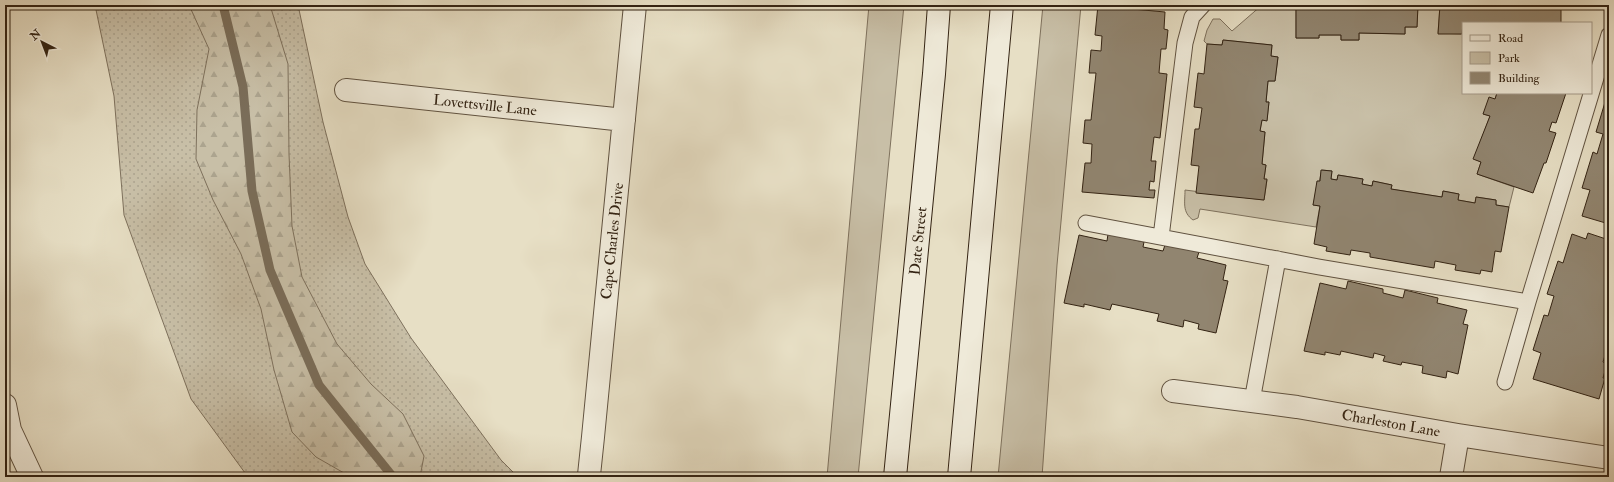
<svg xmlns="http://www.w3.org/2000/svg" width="1614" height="482" viewBox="0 0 1614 482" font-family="'IM FELL Double Pica',serif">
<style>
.grass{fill:url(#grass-dots);stroke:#7e715d}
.forest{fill:url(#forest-firs);stroke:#7e715d}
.green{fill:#c8bfa7;stroke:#7e715d}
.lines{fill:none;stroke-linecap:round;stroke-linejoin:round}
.stream{stroke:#7a6d59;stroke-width:9}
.building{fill:#918570;stroke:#332313}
.service-casing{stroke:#605240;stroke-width:17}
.minor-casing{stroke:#605240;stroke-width:24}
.secondary-casing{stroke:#332313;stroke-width:24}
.service{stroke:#efead9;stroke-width:15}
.minor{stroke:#efead9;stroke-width:22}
.secondary{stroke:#efead9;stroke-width:22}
.labels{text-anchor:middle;stroke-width:3;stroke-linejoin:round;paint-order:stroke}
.street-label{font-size:15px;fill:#332313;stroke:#efead9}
</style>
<defs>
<pattern id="grass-dots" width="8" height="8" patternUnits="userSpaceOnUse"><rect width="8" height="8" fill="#c8bfa7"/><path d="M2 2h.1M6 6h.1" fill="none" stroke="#aca48f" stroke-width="1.8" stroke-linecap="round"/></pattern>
<pattern id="forest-firs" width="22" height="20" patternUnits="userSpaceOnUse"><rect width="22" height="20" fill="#c8bfa7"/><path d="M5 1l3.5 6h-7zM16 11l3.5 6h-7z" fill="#aca48f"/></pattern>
</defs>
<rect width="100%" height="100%" fill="#e7dfc5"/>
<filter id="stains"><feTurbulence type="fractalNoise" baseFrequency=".005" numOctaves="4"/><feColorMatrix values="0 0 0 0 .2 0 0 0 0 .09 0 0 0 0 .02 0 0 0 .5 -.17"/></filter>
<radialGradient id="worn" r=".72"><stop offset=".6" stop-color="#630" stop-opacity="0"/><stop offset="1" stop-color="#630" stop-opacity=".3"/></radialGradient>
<!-- grass -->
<path class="grass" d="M95 5H298L323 122 348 217 365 264 411 338 501 460 518 477H248L191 399 124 215 114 96Z"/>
<!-- forest -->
<path class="forest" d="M189 5H270L288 64 289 154 292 226 302 277 337 344 371 384 403 414 424 456 420 477H351L316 457 292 432 274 370 261 309 241 254 213 200 196 159 197 110 209 49Z"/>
<!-- green -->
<path class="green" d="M869 5H904L858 477H827Z
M1043 5H1081L1057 265 1042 477H998Z
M1262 5H1296V38H1319V35H1341V40H1359V33L1405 34V27H1417L1418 5H1440L1438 33 1461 34V31H1463V93H1497L1495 99 1483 114 1490 116 1474 159 1481 162 1477 174 1514 187 1509 207 1496 205V200L1476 197 1475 203 1458 200 1459 194 1443 191 1442 197 1391 189 1392 185 1373 181 1372 186 1362 184 1363 179 1338 175 1337 180 1331 179 1332 171 1322 170 1313 205 1320 206 1316 227 1200 209 1198 218 1193 220C1182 212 1185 203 1185 190L1264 200 1267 180 1264 179 1266 165 1262 164 1265 132 1260 131 1262 120H1267L1269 102H1266L1268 81H1275L1278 57 1271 56 1272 45 1223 40 1222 45 1207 44 1204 41 1207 30 1213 19H1220L1232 31Z"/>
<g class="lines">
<!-- stream -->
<path class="stream" d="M223 5 243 87 252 191 270 270 319 385 393 477"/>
</g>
<!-- building -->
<path class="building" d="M1098 5H1111V7L1165 12 1164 29 1168 30 1166 49H1161L1159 73 1167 74 1160 138 1154 137 1151 161H1156L1154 182 1150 181 1149 190H1155L1154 198 1082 192 1085 163H1091L1092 144 1083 143 1085 120H1091L1096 73H1089L1091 50 1101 51 1102 36 1095 35Z
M1296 5H1418L1417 27H1405V34L1359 33V40H1341V35H1319V38H1296Z
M1440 5H1561V23H1463L1462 34H1438Z
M1223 40 1272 45 1271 56 1278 57 1275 81H1268L1266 102H1269L1267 121 1262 120 1260 131 1265 132 1262 164 1266 165 1264 179H1267L1264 200 1196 193 1199 166 1191 165 1195 129H1199L1202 108 1194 107 1198 73 1204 74 1207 44 1222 45Z
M1497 93H1566L1556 123 1552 122 1549 131 1556 133 1546 163H1544L1533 193 1477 174 1481 162 1473 159 1490 116 1483 114 1489 97 1495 99Z
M1606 99H1609V224L1582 216 1590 190 1582 188 1593 152 1597 154 1603 134 1596 132Z
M1321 170 1332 171 1331 179 1337 180 1338 175 1363 179 1362 184 1372 186 1373 181 1392 185 1391 189 1442 197 1443 191 1459 194 1458 200 1475 203 1476 197 1496 200V205L1509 207 1501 252 1495 251 1492 272 1481 270 1480 274 1455 270 1456 265 1435 261 1434 268 1370 257V253L1351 250 1350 255 1326 251 1327 247 1314 244 1320 206 1313 205 1317 181H1320Z
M1588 233 1609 240V342L1603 362 1607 364 1603 378H1605L1599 399 1533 379 1541 353 1533 350 1544 315 1548 316 1554 296 1547 294 1558 261 1563 263 1572 234 1586 239Z
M1108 234 1144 242 1143 247 1163 251 1165 245 1199 252 1197 258 1226 265 1223 280 1228 281 1216 333 1198 329 1199 324 1184 320 1183 327 1157 321 1159 314 1112 304 1110 310 1084 304V307L1064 303 1079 235 1107 241Z
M1348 281 1383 289V293L1403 298 1405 290 1438 298 1437 303 1467 310 1463 324 1468 325 1458 374 1447 371 1446 378 1422 373 1423 366 1402 362 1401 365 1383 361 1385 356 1374 353 1373 358 1341 351 1340 355 1325 352V355L1304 351 1320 283 1346 289Z"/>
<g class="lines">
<!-- service casing -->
<g class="service-casing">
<path id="service" d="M1086 223 1319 267 1528 302
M1161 237 1185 43 1192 17 1203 5
M1505 382 1528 302 1609 35
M1252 401 1278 259"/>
</g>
<!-- minor casing -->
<g class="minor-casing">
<path id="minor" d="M346 90 624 120
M1173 391 1297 407 1458 435 1609 458
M5 405 10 430 32 477
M590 477 589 475 593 437 635 5
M1451 477 1458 435"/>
</g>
<!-- secondary casing -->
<g class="secondary-casing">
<path id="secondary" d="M895 477 934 74 939 5
M959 477 1002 5"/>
</g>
<!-- service -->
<use href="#service" class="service"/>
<!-- minor -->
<use href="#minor" class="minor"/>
<!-- secondary -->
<use href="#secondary" class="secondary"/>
</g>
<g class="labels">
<!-- street labels -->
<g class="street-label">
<text transform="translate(485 105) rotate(6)" y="5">Lovettsville Lane</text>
<text transform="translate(612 241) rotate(-84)" y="5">Cape Charles Drive</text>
<text transform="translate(918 241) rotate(-84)" y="5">Date Street</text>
<text transform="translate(1391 423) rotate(10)" y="5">Charleston Lane</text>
</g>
</g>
<!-- margin -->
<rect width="1614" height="482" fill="none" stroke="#e7dfc5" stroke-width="20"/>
<rect x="6" y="6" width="1602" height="470" fill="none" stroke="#332313" stroke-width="2"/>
<rect x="10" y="10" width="1594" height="462" fill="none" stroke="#332313"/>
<!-- legend -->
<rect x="1462" y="22" width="130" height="72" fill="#efead9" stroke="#a49a8a"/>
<rect x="1470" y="35" width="20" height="6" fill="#efead9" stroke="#a49a8a"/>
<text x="1498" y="42" font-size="12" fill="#332313">Road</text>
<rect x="1470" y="52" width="20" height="12" fill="#c8bfa7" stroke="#a49a8a"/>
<text x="1498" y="62" font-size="12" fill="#332313">Park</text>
<rect x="1470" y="72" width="20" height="12" fill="#918570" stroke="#a49a8a"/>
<text x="1498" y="82" font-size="12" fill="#332313">Building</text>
<!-- north arrow -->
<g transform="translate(42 42) rotate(318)" stroke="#efead9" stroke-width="3" paint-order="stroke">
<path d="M0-3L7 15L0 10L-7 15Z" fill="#332313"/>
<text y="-6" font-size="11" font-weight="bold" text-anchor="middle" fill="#332313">N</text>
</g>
<rect width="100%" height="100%" filter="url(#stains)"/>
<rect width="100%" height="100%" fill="url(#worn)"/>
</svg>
